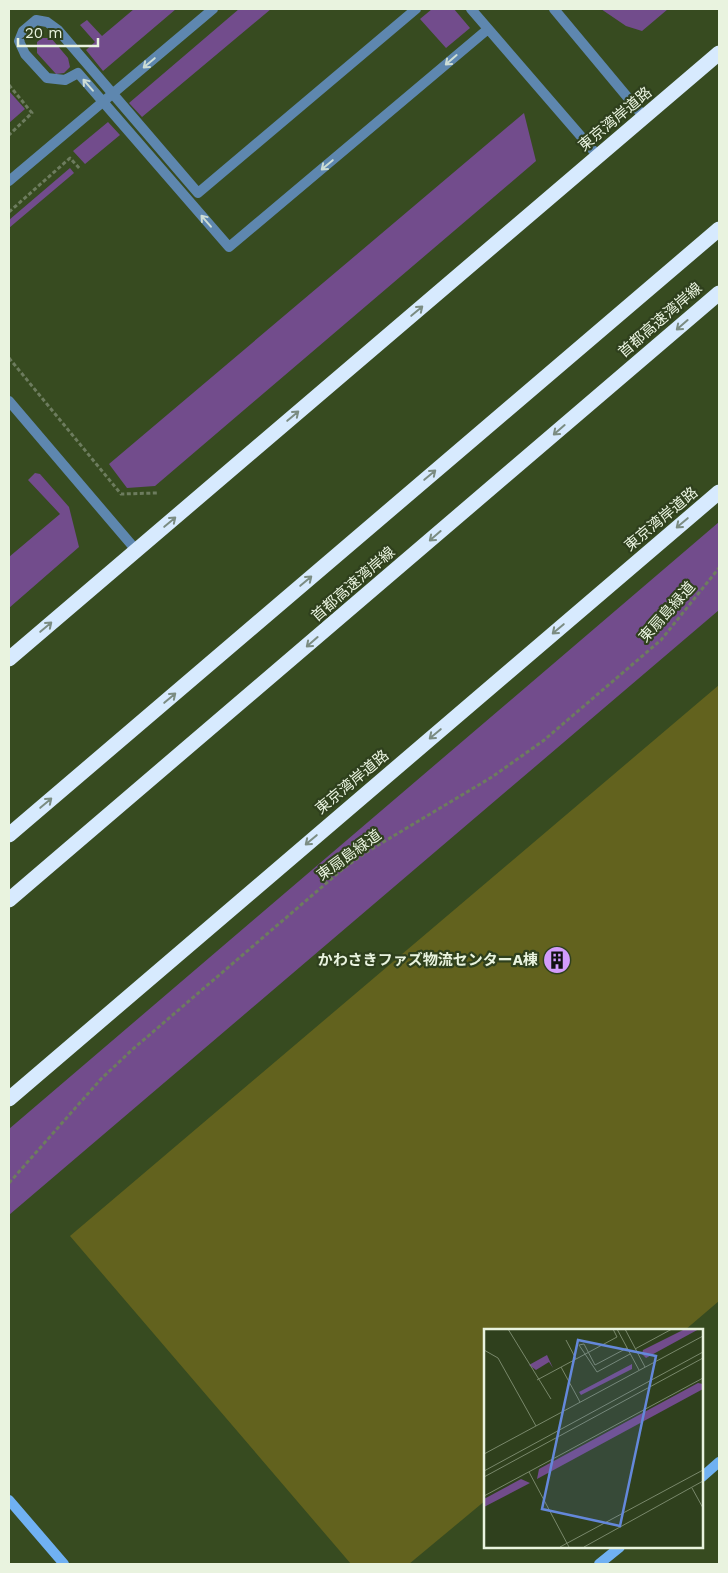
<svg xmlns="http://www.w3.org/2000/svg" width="728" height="1573" viewBox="0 0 728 1573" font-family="'Work Sans','Noto Sans JP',sans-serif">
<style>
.built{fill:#374b20;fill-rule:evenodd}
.green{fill:#724c8c}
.building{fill:#62621e}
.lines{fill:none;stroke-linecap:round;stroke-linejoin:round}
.path{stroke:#6d7c5e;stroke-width:3;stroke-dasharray:4 2.5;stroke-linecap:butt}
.lane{stroke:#5e87af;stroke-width:10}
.secondary{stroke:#70b1f2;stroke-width:10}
.highway{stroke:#d7eafe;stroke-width:15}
.oneway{stroke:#cdddd5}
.oneway2{stroke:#7b8c82}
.labels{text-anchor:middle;stroke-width:4.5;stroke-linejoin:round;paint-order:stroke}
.street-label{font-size:15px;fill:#e9f3df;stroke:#2f401d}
.poi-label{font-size:15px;font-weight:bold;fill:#e9f3df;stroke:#2f401d;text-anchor:end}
.inset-road{fill:none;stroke:#79886b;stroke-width:1}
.view{fill:#6488da;fill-opacity:0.15;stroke:#6488da;stroke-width:2.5}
.inset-edge{fill:none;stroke:#e9f3df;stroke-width:2.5}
</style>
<rect width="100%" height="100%" fill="#2f401d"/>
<!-- built -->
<path class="built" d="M9 9H719V1564H9ZM486 1330H702V1547H486Z"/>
<!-- green -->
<path class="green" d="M134 9H176L103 71 86 50 95 42 80 25 87 20 102 36Z
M239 9H271L142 117 129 103Z
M432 9H454L470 28 446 48 420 19Z
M601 9H668L642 31 626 26Z
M42 38H51L68 58 70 67 64 73 56 74 37 53V42Z
M9 91 25 109 9 123Z
M524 113 536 161 155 486 127 488 109 464Z
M108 122 120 135 85 164 73 151Z
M70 168 74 173 9 228V220Z
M35 473 40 474 69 507 79 547 9 608V557L60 514 28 480Z
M719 522V610L9 1215V1129Z"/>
<!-- building -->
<path class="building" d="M719 685V1301L685 1330H486V1500L409 1564H351L70 1236Z"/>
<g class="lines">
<!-- path -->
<path class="path" d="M9 85 32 113 9 135
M9 212 70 158 80 169
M9 358 121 494 157 493
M9 1183 101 1079 133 1049 344 868 365 853 492 777 543 741 661 640 719 568"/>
<!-- lane -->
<path class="lane" d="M416 9 198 193 58 30 47 22 36 20 23 31 19 41 25 54 47 78 65 80 78 73 229 247 488 29
M471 9 598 156
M554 9 644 117
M9 181 213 9
M9 401 136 550"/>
<!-- secondary -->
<path class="secondary" d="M702 1477 719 1462
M9 1500 64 1564
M599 1564 620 1547"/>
<!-- highway -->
<path class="highway" d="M9 659 719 53
M9 835 719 229
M9 900 719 293
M9 1099 719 492"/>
</g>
<!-- one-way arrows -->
<defs><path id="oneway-shaft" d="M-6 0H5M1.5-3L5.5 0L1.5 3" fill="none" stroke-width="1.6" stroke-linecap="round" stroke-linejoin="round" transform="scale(1.25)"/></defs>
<g class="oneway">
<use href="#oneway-shaft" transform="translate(451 60) rotate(139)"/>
<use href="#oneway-shaft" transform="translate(149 63) rotate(140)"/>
<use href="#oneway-shaft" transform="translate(88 85) rotate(-131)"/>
<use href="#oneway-shaft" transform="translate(327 165) rotate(140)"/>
<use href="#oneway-shaft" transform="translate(206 221) rotate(-131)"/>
</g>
<g class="oneway2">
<use href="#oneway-shaft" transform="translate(417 311) rotate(-40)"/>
<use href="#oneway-shaft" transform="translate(682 325) rotate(139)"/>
<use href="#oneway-shaft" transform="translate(293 416) rotate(-40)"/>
<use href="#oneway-shaft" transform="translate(559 430) rotate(139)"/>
<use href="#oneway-shaft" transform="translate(430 475) rotate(-40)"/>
<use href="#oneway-shaft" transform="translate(170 522) rotate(-40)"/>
<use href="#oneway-shaft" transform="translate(682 523) rotate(140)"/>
<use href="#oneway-shaft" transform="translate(435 536) rotate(139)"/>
<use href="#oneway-shaft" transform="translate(306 581) rotate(-40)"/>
<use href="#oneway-shaft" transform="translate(46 627) rotate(-40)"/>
<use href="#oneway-shaft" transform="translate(558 629) rotate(140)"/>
<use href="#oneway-shaft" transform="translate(312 642) rotate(139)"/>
<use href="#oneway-shaft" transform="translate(170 698) rotate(-40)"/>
<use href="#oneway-shaft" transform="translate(435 734) rotate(140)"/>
<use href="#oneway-shaft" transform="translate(46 803) rotate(-40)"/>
<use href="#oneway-shaft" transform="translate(311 840) rotate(140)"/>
</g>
<!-- icons -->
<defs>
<g id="building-disc" transform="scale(1.4375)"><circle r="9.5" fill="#d39cfc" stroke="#2f401d"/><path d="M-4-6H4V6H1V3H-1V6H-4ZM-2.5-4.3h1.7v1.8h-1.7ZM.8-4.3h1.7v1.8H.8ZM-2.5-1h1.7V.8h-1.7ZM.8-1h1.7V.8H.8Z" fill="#111"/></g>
</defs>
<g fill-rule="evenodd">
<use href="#building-disc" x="557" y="960"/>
</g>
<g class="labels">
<!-- street labels -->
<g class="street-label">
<text transform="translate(615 119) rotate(-40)" y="5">東京湾岸道路</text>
<text transform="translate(660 320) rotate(-41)" y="5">首都高速湾岸線</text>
<text transform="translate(661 519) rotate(-40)" y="5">東京湾岸道路</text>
<text transform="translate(353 584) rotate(-41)" y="5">首都高速湾岸線</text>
<text transform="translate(667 612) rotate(-48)" y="5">東扇島緑道</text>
<text transform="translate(352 782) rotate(-40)" y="5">東京湾岸道路</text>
<text transform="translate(349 855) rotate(-36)" y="5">東扇島緑道</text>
</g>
<!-- poi labels -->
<g class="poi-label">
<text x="538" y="965">かわさきファズ物流センターA棟</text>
</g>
</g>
<!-- overview -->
<g transform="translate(484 1329)">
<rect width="219" height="219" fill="#2f401d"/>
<path d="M201 0H215L162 29 158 25 159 21ZM63 26 69 39 65 33 52 41 45 36ZM148 35V40L97 66 95 63ZM214 54 219 55V60L53 150 55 140ZM37 150 46 154 0 178V170Z" fill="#724c8c"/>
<path class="inset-road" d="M24 0 67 70M133 0 155 41M141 0 161 38M82 11 92 30M143 19 111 36 100 15 95 16 113 43 146 25M151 20 188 0M0 21 14 29 52 97M77 38 96 73M53 51 133 8 129 0M0 125 219 7M0 142 219 23M45 143 85 218M0 148 219 29M208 159 219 179M0 167 219 49M76 218 219 141M100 218 219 152"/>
<path class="view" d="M94 11 172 27 136 197 58 180Z"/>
<rect width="219" height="219" class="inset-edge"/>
</g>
<!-- border -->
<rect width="728" height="1573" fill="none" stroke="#e9f3df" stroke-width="20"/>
<!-- scale -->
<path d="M18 38v8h80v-8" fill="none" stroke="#e9f3df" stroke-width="2.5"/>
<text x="25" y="38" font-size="15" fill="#e9f3df" stroke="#2f401d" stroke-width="4" paint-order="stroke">20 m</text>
</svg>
